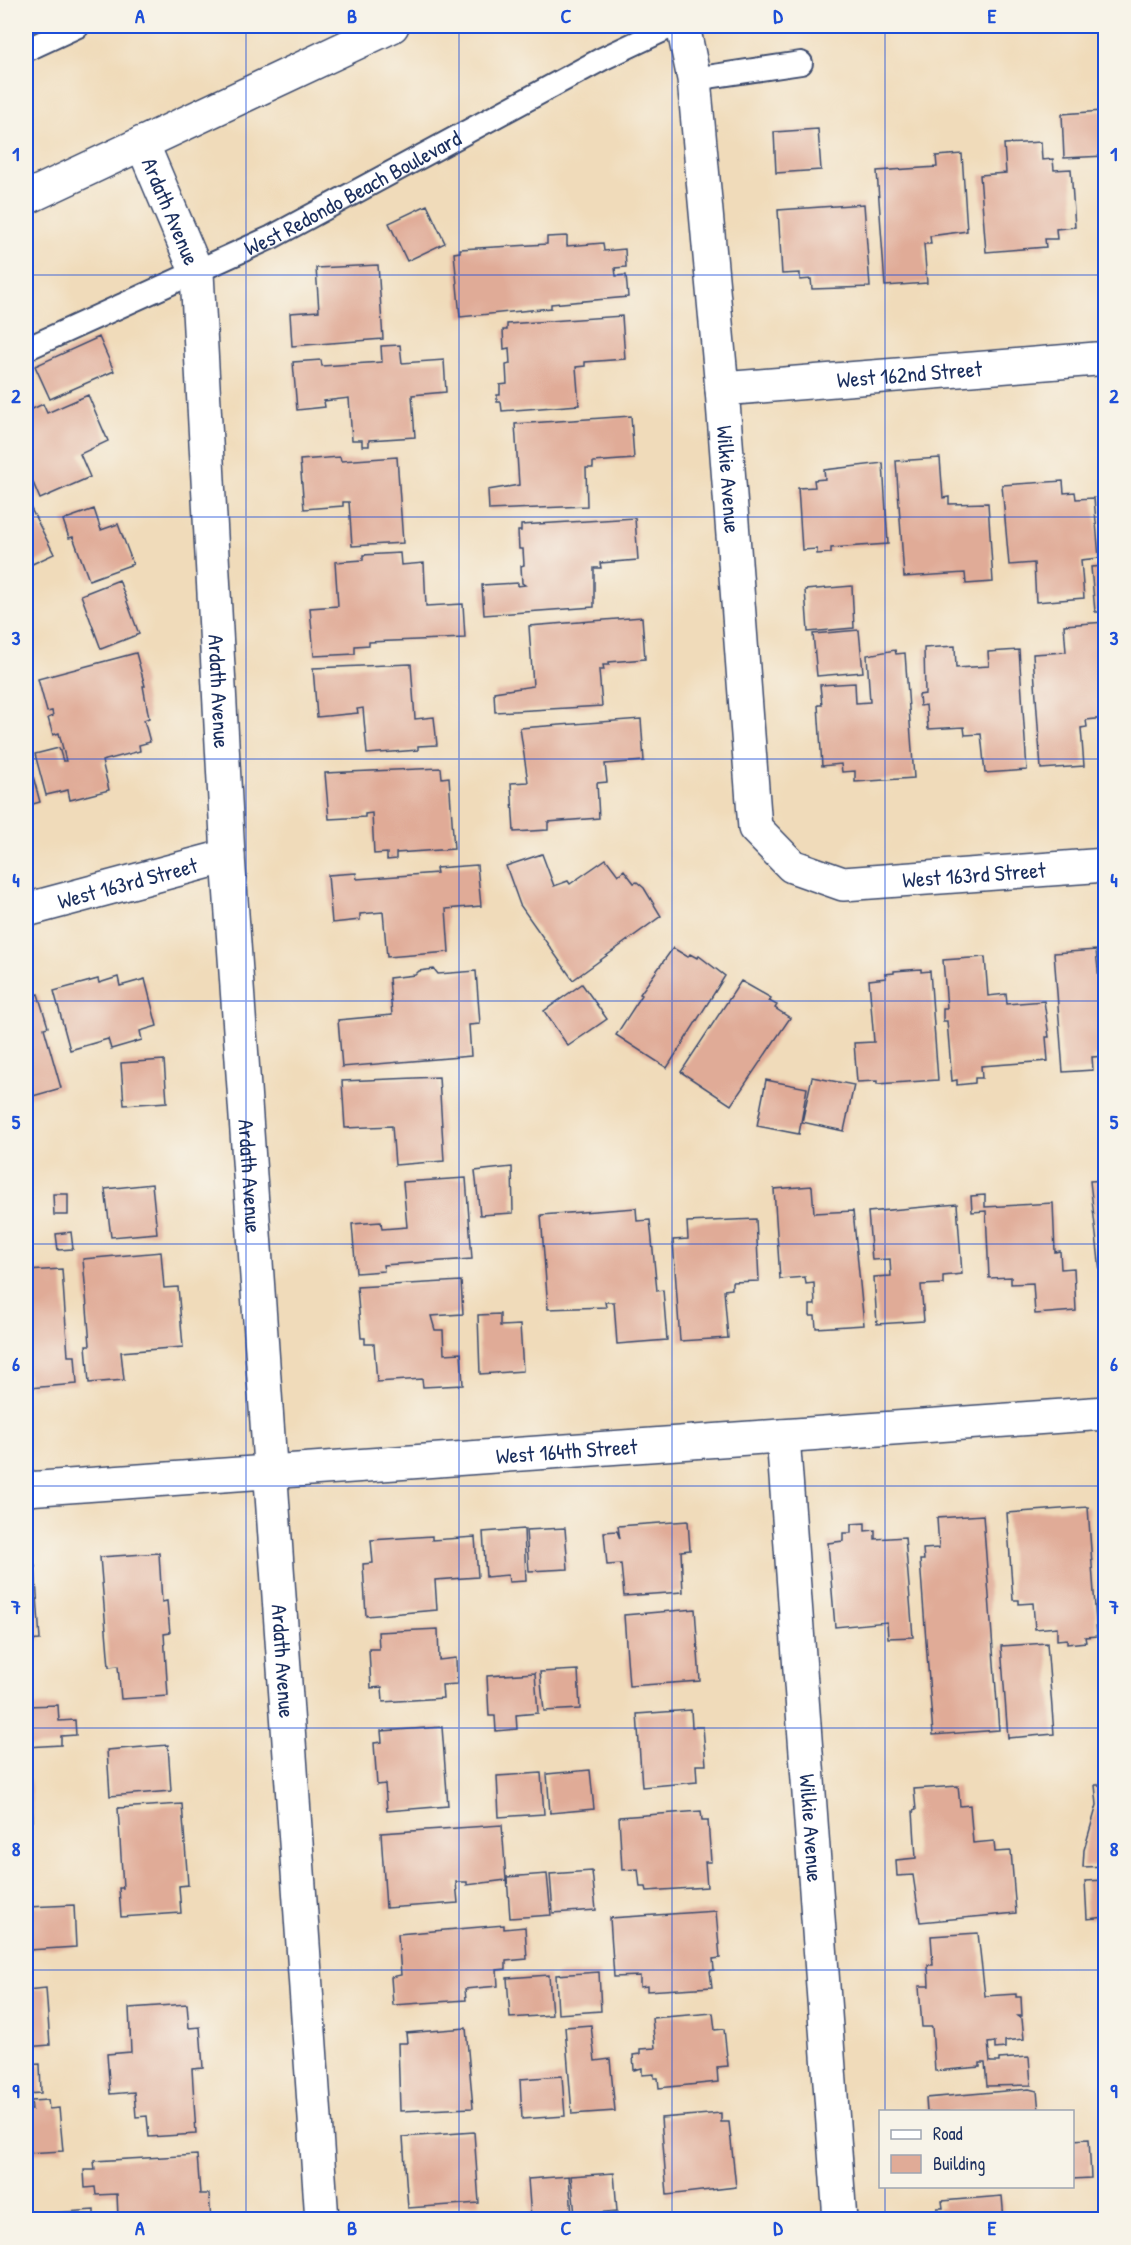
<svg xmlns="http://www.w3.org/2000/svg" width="1131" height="2245" viewBox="0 0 1131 2245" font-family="'Patrick Hand',sans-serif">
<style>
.building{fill:#e0ab97}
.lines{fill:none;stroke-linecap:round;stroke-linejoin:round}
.lane-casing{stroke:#3b496c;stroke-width:26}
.street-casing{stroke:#3b496c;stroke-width:36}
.secondary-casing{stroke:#3b496c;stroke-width:36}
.primary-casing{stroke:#3b496c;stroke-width:36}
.lane{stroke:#fff;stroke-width:22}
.street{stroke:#fff;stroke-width:33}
.secondary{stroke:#fff;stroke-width:33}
.primary{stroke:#fff;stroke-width:33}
.grid{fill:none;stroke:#1d4ed8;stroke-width:1.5;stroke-opacity:0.55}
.labels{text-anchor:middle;stroke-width:4.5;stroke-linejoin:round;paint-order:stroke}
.street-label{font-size:22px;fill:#1b2f5e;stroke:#f7f3e8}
.neatline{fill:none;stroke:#1d4ed8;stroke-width:2}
.grid-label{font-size:20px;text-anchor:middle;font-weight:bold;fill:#1d4ed8}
</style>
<rect width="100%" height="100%" fill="#f7f3e8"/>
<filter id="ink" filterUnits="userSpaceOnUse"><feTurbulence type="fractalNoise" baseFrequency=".0167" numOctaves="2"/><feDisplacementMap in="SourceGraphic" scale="12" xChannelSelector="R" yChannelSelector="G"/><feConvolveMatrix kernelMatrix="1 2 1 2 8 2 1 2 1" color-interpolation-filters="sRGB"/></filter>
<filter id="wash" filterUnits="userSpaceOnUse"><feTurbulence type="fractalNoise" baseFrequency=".008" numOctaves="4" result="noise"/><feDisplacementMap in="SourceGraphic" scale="24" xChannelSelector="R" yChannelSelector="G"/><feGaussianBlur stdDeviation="1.35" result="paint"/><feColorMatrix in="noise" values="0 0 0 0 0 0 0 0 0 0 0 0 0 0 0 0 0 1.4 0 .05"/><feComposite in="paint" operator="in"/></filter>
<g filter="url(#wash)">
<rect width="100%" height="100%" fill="#f0dbba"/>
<g id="blocks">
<!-- building -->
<path class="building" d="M1102 111 1105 156 1064 158 1062 114Z
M818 129 821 170 776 173 774 132Z
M1041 142 1042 160 1053 159 1054 170 1071 169 1075 227 1056 229 1057 239H1045L1046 247 986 252 980 175 1006 173 1004 144Z
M962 154 967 231 930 236 931 244H924L927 283 885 286 877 171 937 167 936 156Z
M864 204 870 287 812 289 811 279 800 280V273L782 274 778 210Z
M427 205 445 243 407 261 389 223Z
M567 236V246L603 243 604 251 625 249 626 267 615 268 616 276 626 275 628 297 551 304V308L460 317 454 253 460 252V249L547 244V237Z
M378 265 383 339 292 346 290 313 319 311 316 268Z
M622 316 625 359 585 362V366L576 367 579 405 502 411 501 402H497V395H500V385L507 384 506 365 510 364 509 348 504 349 503 330H507V324Z
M99 337 114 371 50 399 35 366Z
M400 345 402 363 444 360 446 392 412 395 415 437 369 440V446H362V440H352L349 398 324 401 325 407 297 410 293 362 321 360 322 366 382 362 381 346Z
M88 395 108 441 80 454 90 477 40 499 26 466V412L43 404 47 413Z
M631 416 634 459 593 462V468H586L587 506 489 510 488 490 519 485 515 424Z
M340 457 341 461 397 457 403 543 352 546 349 502H343V506L304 509 300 460Z
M940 458 943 498 949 497V504L988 503 993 582 966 584 965 573 904 577 896 461Z
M883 463 888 544 831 548V553L817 554V549L802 550 798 488 815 487 814 480 825 479 824 470Z
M1063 481 1064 493 1075 492 1076 499 1094 498 1099 558 1081 560 1084 598 1036 602 1034 563 1009 565 1002 485Z
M26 499 54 554 28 566 30 571 26 573Z
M94 509 101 530 118 524 133 564 89 580 73 537 69 538 63 520Z
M635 518 638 560 600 563 601 568H594V607L484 615 482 585 518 583V586L525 585 522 583 521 566 524 565 523 549H519L518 531H521V525Z
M400 553 401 565 424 563 426 606 463 604 465 638 369 642V645L355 646V654L314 656 310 608 338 606 335 562 363 560V555Z
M1106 566V612H1095L1091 567Z
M119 580 139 634 101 649 81 595Z
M852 586 854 628 808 632 805 590Z
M642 617 645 659 609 662V665H603L604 670H599L602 706 495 712 494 692 533 686 529 626Z
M1106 622V718L1086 720 1087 727 1081 728 1084 766 1041 769 1033 654 1066 652 1064 625Z
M859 630 863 672 817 676 813 634Z
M955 646 956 668 989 666 988 652 1019 650 1027 770 985 773 981 734 965 735 964 727 928 729 926 705 920 706 919 695 925 694 924 648Z
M895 650 896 654 905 653 914 778 855 782V771L842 772 841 764 822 766 818 705H822L820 685 855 683 856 703 870 702 867 655Z
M136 653 145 686H143L149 718 144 720 150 742 139 745 140 751 102 761 109 790 70 800 68 790 46 795 35 754 59 748 63 761H66L59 733 53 735 48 718 53 716 52 711 47 712 38 679Z
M411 664 415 719 434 717 437 745 418 746V750L367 754 363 708 357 709 358 713 317 717 313 668Z
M641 719 644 761 605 764 607 782 597 783 599 818 548 822V830L514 832 511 783 528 782 520 728Z
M26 750 40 802 26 806Z
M441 768 442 778 449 777 454 849 396 853V859L387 860V853L374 854 372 813 365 814V817L329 819 325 773Z
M542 854 554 886 568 881 570 884 606 859 618 875 624 870 634 883 637 882 644 888 661 916 573 980 520 905 506 866Z
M477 865 481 906 446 909 449 952 387 957 383 912 360 914V920L332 923 328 875 356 873 357 879 437 873 436 868Z
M673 948 688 957 690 954 697 958 699 956 725 976 667 1068 616 1035 642 995 640 994Z
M1096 950 1100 989H1106V1056L1092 1057 1093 1070 1063 1072 1054 953Z
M985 957 988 996 1006 994 1007 1004 1044 1001 1049 1037H1046L1048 1061 981 1066 982 1078H975V1083L957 1085V1080L952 1081 947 1021H943V1008H947L943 960Z
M434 969 438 974 476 971 480 1024 469 1025 471 1056 342 1067 338 1020 392 1015 389 978 415 975 419 971Z
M921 969V972L930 971 938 1080 877 1084V1081L857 1082 854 1043 874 1042 869 980 886 978 885 974 894 973V971Z
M118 977 120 986 145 979 157 1026 140 1031 142 1040 111 1049 108 1039 70 1050 54 991 98 979 99 983Z
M741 981 771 998 769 1001 777 1005 775 1008 790 1018 731 1105 681 1072Z
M582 984 607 1019 568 1046 544 1011Z
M38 994 48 1027 44 1028 61 1088 26 1098V998Z
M164 1060 167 1102 124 1105 121 1063Z
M439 1077 444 1161 395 1165 392 1126 345 1128 342 1081Z
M812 1077 854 1085 844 1131 802 1122Z
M766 1080 807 1088 799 1134 757 1126Z
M512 1167 513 1213 480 1215 475 1171Z
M466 1178 472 1259 383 1265 384 1271 356 1273 352 1224 381 1222 382 1229 407 1227 403 1182Z
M1106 1180V1270L1100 1271 1090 1181Z
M152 1184 157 1233 111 1237 105 1189Z
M812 1186 814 1213 853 1211 864 1325 816 1328 815 1316H810V1305H815L814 1283 806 1284 805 1277 780 1279 774 1189Z
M53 1194H68V1215H54Z
M985 1195V1207L1053 1203 1055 1252 1060 1251 1061 1269 1074 1268 1076 1311 1035 1314 1033 1283 1011 1284V1277L989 1278 986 1211 972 1212 971 1196Z
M957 1204 962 1274 943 1276V1284L921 1285 924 1321 877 1324 874 1277 891 1276 890 1259 872 1260 868 1212Z
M636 1208 637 1221 650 1220 657 1291 663 1290 667 1340 617 1344 614 1302H605L606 1307 548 1309 541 1215Z
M756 1219 759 1281 732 1282V1289L724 1290 728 1338 680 1341 673 1240 688 1239 687 1222Z
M71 1232 73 1249 58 1250 56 1234Z
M161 1252 164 1288 178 1287 183 1347 121 1352 124 1380 89 1383 86 1345H90L83 1259Z
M62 1269 68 1356H75L77 1384 29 1388 26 1358V1271Z
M461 1281 463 1314 431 1316 435 1330H443L444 1354 461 1353 463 1385 423 1387 422 1379 377 1382 374 1344H365V1338H361L357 1287Z
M500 1314V1326L520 1325 523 1371 480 1374 478 1315Z
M1088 1507 1097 1636 1085 1637 1086 1642 1067 1644V1639L1057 1640V1627L1035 1629 1033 1603 1019 1604V1600H1013L1007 1513Z
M983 1515 999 1730 933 1735 920 1560H924L923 1549 939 1548 937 1518Z
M688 1521 690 1550 681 1551 683 1592 624 1596 621 1564 607 1565 604 1532 617 1531 620 1539 618 1526Z
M865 1523V1531L875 1530V1539L905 1537 913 1637 888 1638 887 1622 835 1627 828 1543 843 1541V1533H851V1524Z
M565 1528 568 1569 529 1571 526 1530Z
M524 1529 526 1581 509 1582 508 1575 486 1577 483 1532Z
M432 1536V1540L475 1537 478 1577 435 1580 437 1610 366 1616 363 1564 373 1563 371 1540Z
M159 1553 162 1602 167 1601 170 1633 164 1634 168 1696 121 1699 118 1666 109 1667 100 1557Z
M35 1566 40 1640 26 1641V1567Z
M695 1609 700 1681 629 1686 624 1615Z
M438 1629 439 1660 456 1658 457 1684 442 1685 443 1698 383 1702 382 1687 371 1688 369 1649H379L378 1632Z
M1047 1643 1054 1734 1008 1738 1001 1646Z
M578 1670 580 1709 544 1711 540 1672Z
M535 1673 538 1713 516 1715 517 1729 496 1731 495 1716H489L487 1676Z
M58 1705 59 1721 75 1720 76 1735 61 1736V1745L26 1747V1706Z
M691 1710 692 1727H703L706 1765H696L697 1782 642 1787 637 1714Z
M442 1727 448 1806 387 1811 385 1784 377 1785 374 1743 382 1742 381 1731Z
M168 1745 171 1791 110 1796 107 1750Z
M590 1770 594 1809 550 1813 547 1774Z
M541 1773 544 1814 499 1817 497 1776Z
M30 1779 33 1821H26V1780Z
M1095 1785H1106V1866L1083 1867 1084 1850 1097 1805Z
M958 1786 960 1806 970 1805 973 1843 994 1841 995 1852 1011 1851 1016 1913 920 1922 913 1875 897 1876 896 1860 916 1858 913 1811 916 1810 914 1789Z
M182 1804 188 1885 179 1886 181 1913 121 1917 119 1888H123L118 1808Z
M701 1811 702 1820H708L711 1862H705L707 1887 647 1891 646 1887H640L638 1869 622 1870 619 1817Z
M502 1825 506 1880 467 1885V1882H456L458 1903 386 1908 381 1833Z
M592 1871 596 1910 553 1913 550 1874Z
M547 1874 551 1915 510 1918 507 1877Z
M1106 1880V1917L1087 1919 1085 1881Z
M74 1905 76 1947 29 1950 27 1907Z
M716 1911 720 1958 713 1959 714 1970 710 1971 712 1987 647 1991V1986L640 1987V1976L614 1977 610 1918Z
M504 1925V1929L525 1927 527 1959 506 1961V1969L497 1970 498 1986 465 1989 466 2000 393 2005 391 1977 401 1975 398 1934Z
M978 1933 985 1996 1016 1994V1997H1021L1022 2016H1018L1022 2019 1024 2039 1005 2041V2048L995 2049V2042L988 2043 990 2062H999V2059L1029 2057 1031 2085 987 2086 985 2063H980V2067L935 2071 932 2027H922L919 1986H929L928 1965H933L931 1936Z
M599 1972 601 2011 558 2014 556 1975Z
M549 1975 552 2015 510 2018 507 1978Z
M46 1988 50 2045 26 2047V1990Z
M187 2004 189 2028 200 2027 203 2068 192 2069 196 2134 149 2137 147 2116 136 2117 134 2092 110 2094 107 2054 131 2052 129 2008Z
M713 2013 715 2030 724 2029 728 2066 717 2067 718 2082 659 2088 658 2078H654V2074L642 2075V2068L634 2070 633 2055 640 2054V2049L655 2048 652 2018Z
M591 2025 595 2061 610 2059 615 2111 572 2114 565 2027Z
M466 2028 473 2108 400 2111 398 2043H407L406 2033Z
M40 2064 41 2093 26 2094V2065Z
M562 2076 565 2116 522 2119 520 2079Z
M1029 2089 1037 2091 1039 2112H927L926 2098Z
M48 2100 49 2109 59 2108 63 2151 26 2153V2111L32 2110 31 2101Z
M721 2113V2122H729L736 2187 667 2195 661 2118Z
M474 2132 479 2203 408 2208 403 2137Z
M1101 2138H1106V2171H1104Z
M1089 2139 1091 2178 1072 2179V2140Z
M197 2155 200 2194H209L211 2220H140V2215L118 2217 117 2194 96 2195 95 2187 85 2188 84 2170H95L94 2161Z
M614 2173 617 2211 575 2215 571 2176Z
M569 2176 572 2215 531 2219 528 2179Z
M1002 2196 1004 2220H938L937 2208H943L942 2201Z
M94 2210V2220H38V2214Z"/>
</g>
</g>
<g filter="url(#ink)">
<use href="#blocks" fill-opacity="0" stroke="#3b496c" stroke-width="1.5"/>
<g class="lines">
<!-- lane casing -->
<g class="lane-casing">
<g id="lane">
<path d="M26 50 78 26"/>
<path d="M694 79 801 63"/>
<path id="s1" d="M26 349 272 237 602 59 672 26"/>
</g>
</g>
<!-- street casing -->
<g class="street-casing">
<g id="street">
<path id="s2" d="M683 26 694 79 722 389 755 828 792 866 843 884 1106 865"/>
<path id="s3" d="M142 143 197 273 228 856 322 2220"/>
<path id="s4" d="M722 389 1096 359"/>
<path id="s5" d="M26 910 228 856"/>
<path id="s6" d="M783 1436 840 2220"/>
</g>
</g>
<!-- secondary casing -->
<g class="secondary-casing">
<g id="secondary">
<path id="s7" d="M26 1489 1106 1413"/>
</g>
</g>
<!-- primary casing -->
<g class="primary-casing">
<path id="primary" d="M26 198 392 26"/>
</g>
<!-- lane -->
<use href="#lane" class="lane"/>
<!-- street -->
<use href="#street" class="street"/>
<!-- secondary -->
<use href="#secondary" class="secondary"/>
<!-- primary -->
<use href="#primary" class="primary"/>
</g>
</g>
<!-- grid -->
<path class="grid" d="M246 26V2220M459 26V2220M672 26V2220M885 26V2112M26 275H1106M26 517H1106M26 759H1106M26 1001H1106M26 1244H1106M26 1486H1106M26 1728H1106M26 1970H1106M885 2186V2220"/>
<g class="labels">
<!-- street labels -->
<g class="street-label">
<text dy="8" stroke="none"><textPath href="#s1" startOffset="362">West Redondo Beach Boulevard</textPath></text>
<text dy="8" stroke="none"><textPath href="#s3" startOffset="74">Ardath Avenue</textPath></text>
<text dy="8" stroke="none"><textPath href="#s4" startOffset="188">West 162nd Street</textPath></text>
<text dy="8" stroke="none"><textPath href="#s2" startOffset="456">Wilkie Avenue</textPath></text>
<text dy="8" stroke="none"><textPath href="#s3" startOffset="560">Ardath Avenue</textPath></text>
<text dy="8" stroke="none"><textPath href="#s2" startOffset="1044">West 163rd Street</textPath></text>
<text dy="8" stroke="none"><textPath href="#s5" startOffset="105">West 163rd Street</textPath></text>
<text dy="8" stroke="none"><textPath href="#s3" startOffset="1046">Ardath Avenue</textPath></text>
<text dy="8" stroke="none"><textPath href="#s7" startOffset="542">West 164th Street</textPath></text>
<text dy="8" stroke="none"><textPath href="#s3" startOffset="1532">Ardath Avenue</textPath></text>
<text dy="8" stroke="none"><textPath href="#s6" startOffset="393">Wilkie Avenue</textPath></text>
</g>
</g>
<!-- margin -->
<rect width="1131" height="2245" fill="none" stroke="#f7f3e8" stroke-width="66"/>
<!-- legend -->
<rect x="879" y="2110" width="195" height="78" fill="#f7f3e8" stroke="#9fa5b1" stroke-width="1.5"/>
<rect x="891" y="2130" width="30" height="9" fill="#ffffff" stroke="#9fa5b1" stroke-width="1.5"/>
<text x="933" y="2140" font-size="18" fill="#1b2f5e">Road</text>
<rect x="891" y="2155" width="30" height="18" fill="#e0ab97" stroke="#9fa5b1" stroke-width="1.5"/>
<text x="933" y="2170" font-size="18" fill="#1b2f5e">Building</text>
<rect x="33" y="33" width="1065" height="2179" class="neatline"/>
<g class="grid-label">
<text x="140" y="23">A</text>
<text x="352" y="23">B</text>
<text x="566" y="23">C</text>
<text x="778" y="23">D</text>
<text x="992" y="23">E</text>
<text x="16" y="161">1</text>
<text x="1114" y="161">1</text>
<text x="16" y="403">2</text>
<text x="1114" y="403">2</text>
<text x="16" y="645">3</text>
<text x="1114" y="645">3</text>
<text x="16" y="887">4</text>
<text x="1114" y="887">4</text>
<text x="16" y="1129">5</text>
<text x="1114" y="1129">5</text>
<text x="16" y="1371">6</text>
<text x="1114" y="1371">6</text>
<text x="16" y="1614">7</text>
<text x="1114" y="1614">7</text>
<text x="16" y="1856">8</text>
<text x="1114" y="1856">8</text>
<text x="16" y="2098">9</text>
<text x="1114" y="2098">9</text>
<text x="140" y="2235">A</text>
<text x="352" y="2235">B</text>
<text x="566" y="2235">C</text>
<text x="778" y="2235">D</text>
<text x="992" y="2235">E</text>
</g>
</svg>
